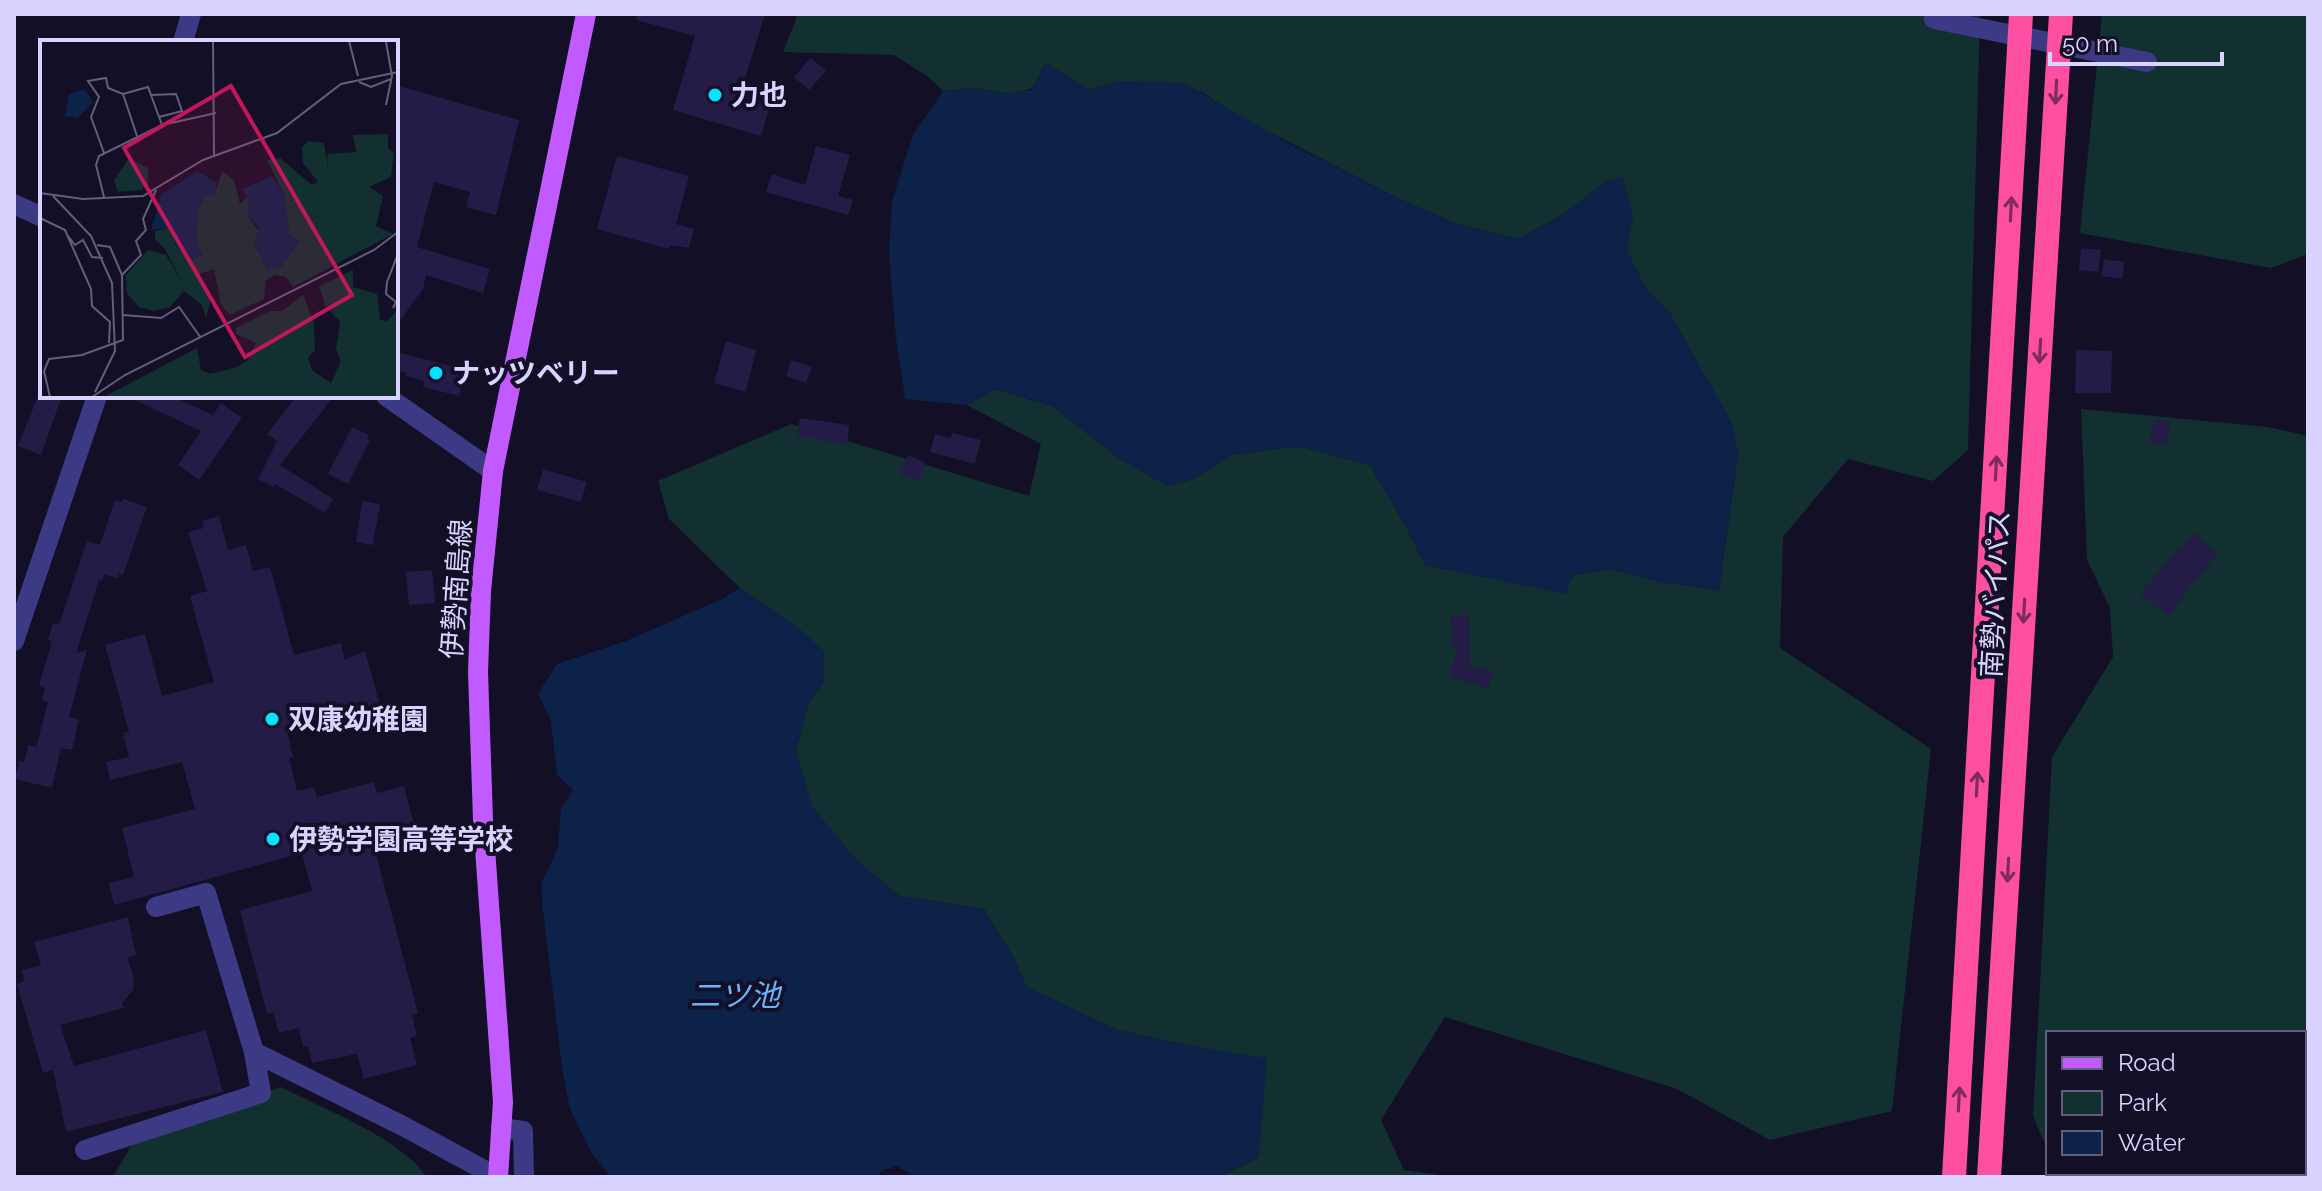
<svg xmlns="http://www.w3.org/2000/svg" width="2322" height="1191" viewBox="0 0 2322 1191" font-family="Raleway,'Noto Sans JP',sans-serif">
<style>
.green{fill:#12302f}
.water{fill:#0c2248}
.building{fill:#241b47}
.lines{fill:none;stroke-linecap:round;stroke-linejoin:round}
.minor{stroke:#3d3a85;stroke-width:20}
.major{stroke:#c25bff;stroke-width:20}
.highway{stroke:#ff4fa3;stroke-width:24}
.oneway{stroke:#7d2c5e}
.poi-dot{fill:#00e5ff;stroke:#130f26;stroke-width:3}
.labels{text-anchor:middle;stroke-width:8;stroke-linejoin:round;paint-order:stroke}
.poi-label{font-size:28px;font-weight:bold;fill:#d9d4ff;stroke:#130f26;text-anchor:start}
.street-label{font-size:28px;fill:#d9d4ff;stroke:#130f26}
.water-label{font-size:30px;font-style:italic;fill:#62b6ff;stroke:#130f26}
.inset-road{fill:none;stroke:#625e7d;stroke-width:2}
.view{fill:#c2185b;fill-opacity:0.15;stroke:#c2185b;stroke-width:4}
.inset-edge{fill:none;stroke:#d9d4ff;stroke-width:4}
</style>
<rect width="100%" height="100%" fill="#130f26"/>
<!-- green -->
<path class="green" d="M798 14H1980L1968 450 1933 481 1848 459 1783 537 1780 648 1931 749 1892 1111 1770 1140 1677 1089 1445 1017 1381 1120 1404 1170 1454 1177H1220L1259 1157 1196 1047 1117 1030 1026 987 1015 960 984 909 899 896 857 861 811 806 796 750 809 702 824 682V652L799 629 740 588 669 519 658 481 791 424 1029 496 1041 444 967 405 995 389 1052 406 1120 459 1168 486 1193 479 1232 455 1298 446 1370 465 1405 525 1425 565 1565 593 1573 575 1612 569 1661 582 1719 590 1738 454 1732 424 1669 312 1647 291 1626 250 1633 215 1607 181 1564 214 1518 239 1457 224 1401 200 1234 114 1202 92 1121 81 1090 90 1045 63 1033 88 1011 94 973 88 943 91 927 76 894 55 783 52Z
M2102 14H2308V254L2271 268 2080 233Z
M2081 409 2268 427 2308 436V1085L2304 1078V1033L2254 1031 2048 1033V1142H2044L2033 1116 2052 757 2113 657 2110 608 2087 560Z
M281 1087C325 1110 399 1137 427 1177H113L134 1141Z"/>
<!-- water -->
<path class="water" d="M1045 63 1090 90 1121 81 1184 83 1288 143 1401 200 1457 224 1518 239 1564 214 1607 181 1623 177 1633 215 1627 250 1647 291 1669 312 1732 423 1738 454 1719 590 1661 582 1612 569 1573 575 1566 594 1425 565 1405 525 1370 465 1298 446 1232 455 1193 479 1168 486 1120 459 1052 406 996 389 967 405 905 399 896 338 889 254 892 201 913 135 943 91 973 88 1011 94 1033 89Z
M740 588 799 629 824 652V682L809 702 796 750 812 806 857 861 899 896 984 909 1015 960 1026 987 1117 1030 1196 1047 1267 1058 1259 1157 1220 1177H915L897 1166 882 1171 876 1177H611L591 1152 570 1109 562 1068 543 910 541 884 558 848 561 808 573 790 557 775 551 721 538 694 557 664 626 641 722 599Z"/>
<!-- building -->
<path class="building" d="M637 14H765L743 85 763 104 770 106 761 136 673 110 695 36 636 20Z
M811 58 826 71 809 90 794 77Z
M396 85 519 120 496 215 466 207 470 192 434 182 417 247 490 269 483 293 426 275 423 289 396 326Z
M816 146 850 155 838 196 853 200 848 215 766 192 772 174 805 185Z
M617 156 689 176 676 224 694 229 689 248 670 245 669 249 597 229Z
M2081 248 2101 250 2098 272 2079 270Z
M2104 259 2124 262 2122 279 2102 276Z
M726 341 756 350 746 392 714 383Z
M2076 350 2112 351 2111 393H2075Z
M396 352 466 370 459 396 423 387 424 381 406 376V373L396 370Z
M791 360 812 367 806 383 786 376Z
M38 396H62L41 455 18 446Z
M126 396H172L213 415 221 403 242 418 199 480 178 465 201 431Z
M297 396H334L280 465 333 499 325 513 275 484 274 487 258 479 277 441 267 434Z
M800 418 849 425 847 444 797 436Z
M2154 419 2171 422 2166 446 2149 443Z
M352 427 369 435 367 439 370 440 348 484 328 474Z
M952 433 981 440 975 464 930 452 935 434 951 438Z
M908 455 926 463 918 482 900 474Z
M543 469 587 482 581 502 537 490Z
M123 499 147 507 123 575 119 574 118 579 104 574 102 581 99 580 76 653 87 650 69 717 79 719 72 750 61 748 52 788 15 779 19 761 24 762 28 745 36 747 48 702 42 700 45 688 39 686 52 641 48 640 53 623 59 625 87 541 100 545 115 500 122 502Z
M362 501 380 504 373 545 356 542Z
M219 516 228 550 246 545 253 571 270 567 294 655 341 643 345 660 365 651 384 720 347 731 340 712 286 726 293 757 289 758 297 791 314 787 317 797 374 782 377 793 404 786 415 828 372 839 418 1013 412 1015 417 1036 410 1038 417 1065 364 1079 357 1054 312 1063 308 1046 303 1047 299 1028 279 1033 273 1012 267 1014 240 910 312 891 302 853 114 905 109 883 134 877 122 828 195 809 182 762 110 780 106 762 129 757 123 733 129 732 105 645 145 634 162 696 214 682 190 596 207 591 188 532 204 528 202 521Z
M2194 533 2217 554 2168 616 2140 594 2180 546 2182 547Z
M432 570 435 603 409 605 406 572Z
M1451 615H1469L1470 665 1493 671 1488 688 1449 677 1458 647H1452Z
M128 917 136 955 127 958 134 977 133 990 122 1003 124 1008 60 1025 74 1066 206 1030 223 1092 66 1132 53 1070 43 1073 17 984 24 981 22 970 41 965 34 942Z"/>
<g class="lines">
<!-- minor -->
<path class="minor" d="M1934 19 2147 62
M183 42 191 14
M14 204 42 217
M386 396 493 471
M14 641 97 396
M156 907 206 893 254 1052
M501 1128 523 1131 524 1177
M85 1150 261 1093 254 1052 405 1127 497 1177"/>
<!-- major -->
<path class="major" d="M498 1177 503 1102 483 820 478 672 481 591 493 471 586 14"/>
<!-- highway -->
<path class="highway" d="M1954 1177 2021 14
M1989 1177 2061 14"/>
</g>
<!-- one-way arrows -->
<defs><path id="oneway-shaft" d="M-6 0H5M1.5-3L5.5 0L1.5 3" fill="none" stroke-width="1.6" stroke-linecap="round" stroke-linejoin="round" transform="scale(2)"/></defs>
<g class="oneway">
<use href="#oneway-shaft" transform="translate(2056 92) rotate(93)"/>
<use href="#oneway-shaft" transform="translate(2011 209) rotate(-87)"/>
<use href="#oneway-shaft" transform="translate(2040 351) rotate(93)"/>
<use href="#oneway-shaft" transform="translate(1996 468) rotate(-87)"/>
<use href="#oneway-shaft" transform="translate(2024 611) rotate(93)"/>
<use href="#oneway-shaft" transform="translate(1977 784) rotate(-87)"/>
<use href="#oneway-shaft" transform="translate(2008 870) rotate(93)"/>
<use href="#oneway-shaft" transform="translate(1959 1099) rotate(-87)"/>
</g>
<!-- markers -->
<g class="poi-dot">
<circle cx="715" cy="95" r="8"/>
<circle cx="436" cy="373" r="8"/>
<circle cx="272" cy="719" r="8"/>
<circle cx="273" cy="839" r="8"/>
</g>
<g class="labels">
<!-- poi labels -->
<g class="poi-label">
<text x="731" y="105">力也</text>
<text x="452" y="383">ナッツベリー</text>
<text x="288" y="729">双康幼稚園</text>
<text x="289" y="849">伊勢学園高等学校</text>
</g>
<!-- street labels -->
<g class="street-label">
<text transform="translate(456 589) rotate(-86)" y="10">伊勢南島線</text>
<text transform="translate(1995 594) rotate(-87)" y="10">南勢バイパス</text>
</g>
<!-- water labels -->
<g class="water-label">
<text x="735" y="1006">二ツ池</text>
</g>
</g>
<!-- overview -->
<g transform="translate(40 40)">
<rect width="358" height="358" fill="#130f26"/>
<path d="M348 94V108L354 113 351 137 329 147 343 156 336 186 353 194 253 247 246 237 235 235 226 240 224 259 190 275 181 265 174 229 159 234 170 262 166 278 162 265 144 251 130 267 114 271 99 267 87 254 86 235 108 210 126 215 144 246 125 209 115 200V191L132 187 139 209 162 216 156 197 158 168 165 157 175 154 182 131 194 140 200 164 208 156 210 179 221 194 215 204 227 231 241 226 258 200 249 195 245 157 227 120 240 118 272 145 278 142 263 123 262 107 268 101 284 103 288 128 287 114 316 112 313 95ZM89 118 108 128V144L101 150 78 152 74 140ZM313 230V247L337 254 340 280 347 281 358 269V357H64L157 308 161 330 170 334 197 327 208 320 216 303 196 294V288L230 271H242L263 255 274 282 275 310 268 318 272 330 291 343 301 321 296 309 300 282 285 265 279 246Z" fill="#12302f"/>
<path d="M45 49 53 63 37 78 25 76 29 54ZM157 131 177 143 175 154 165 157 158 168 156 197 162 215 152 220 135 205 132 187 111 190 121 155ZM232 136 245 157 249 195 260 202 243 224 228 232 214 204 219 187 208 177 209 162 202 149Z" fill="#0c2248"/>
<path class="inset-road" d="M173 1 174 115M309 1 318 36M346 2 352 36 346 65M319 42 331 47 351 39M111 55 136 54 142 71 119 77M97 96 83 54 108 47 122 85M64 113 51 77 59 57 48 41 66 38 68 48 83 54M0 153 43 159 103 156 163 120 237 93 301 44 358 32M13 156 51 196 72 243 75 311 55 352M64 157 56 125 59 116 122 85 176 73M0 178 25 190 51 249 52 266 70 282 69 303M28 196 35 205 43 200 52 217 63 218M82 235 101 215 96 201 106 190 103 179 116 150M353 268 356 262 346 254 347 242 358 214M83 275 121 278 139 267 161 298M10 357 4 331 9 319 42 315 83 300 82 235 70 207 57 205M52 357 85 335 334 210 358 192"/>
<path class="view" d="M191 46 312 255 205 317 84 108Z"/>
<rect width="358" height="358" class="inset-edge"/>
</g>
<!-- border -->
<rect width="2322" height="1191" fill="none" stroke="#d9d4ff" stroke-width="32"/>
<!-- legend -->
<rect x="2046" y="1031" width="260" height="144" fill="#130f26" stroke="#625e7d" stroke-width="2"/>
<rect x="2062" y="1057" width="40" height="12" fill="#c25bff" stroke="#625e7d" stroke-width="2"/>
<text x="2118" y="1071" font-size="24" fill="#d9d4ff">Road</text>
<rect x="2062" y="1091" width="40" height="24" fill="#12302f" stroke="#625e7d" stroke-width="2"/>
<text x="2118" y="1111" font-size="24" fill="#d9d4ff">Park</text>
<rect x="2062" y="1131" width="40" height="24" fill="#0c2248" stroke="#625e7d" stroke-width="2"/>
<text x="2118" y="1151" font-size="24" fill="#d9d4ff">Water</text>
<!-- scale -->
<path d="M2050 52v12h172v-12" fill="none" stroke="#d9d4ff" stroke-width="4"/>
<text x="2062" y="52" font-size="24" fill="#d9d4ff" stroke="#130f26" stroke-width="6" paint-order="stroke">50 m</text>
</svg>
